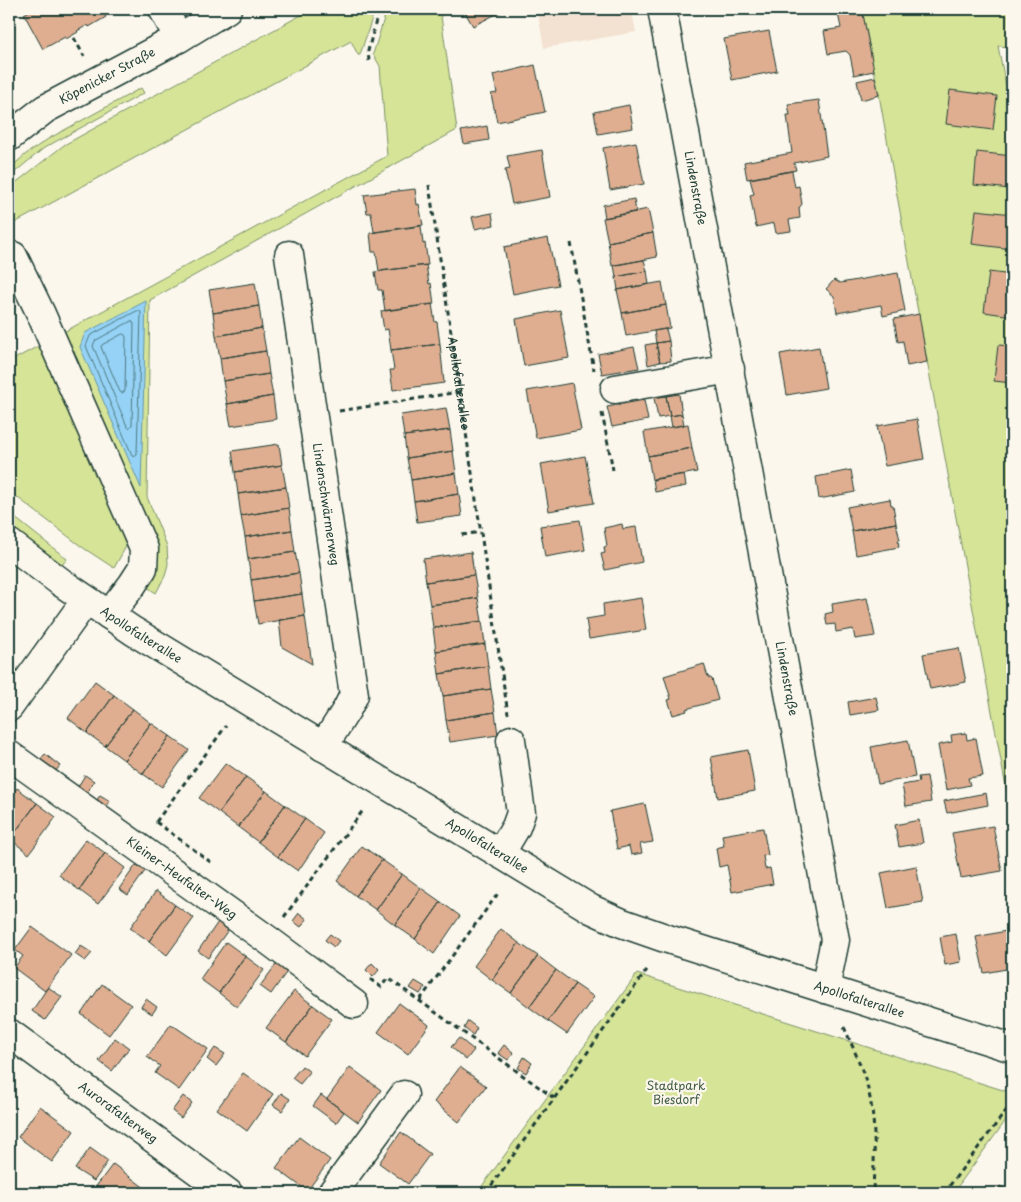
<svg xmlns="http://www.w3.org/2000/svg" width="1021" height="1202" viewBox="0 0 1021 1202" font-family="'Playpen Sans',sans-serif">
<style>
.built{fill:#f3e1d1}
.green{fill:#d6e498;stroke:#7a9066}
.water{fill:#95d2f5;stroke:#6696a8}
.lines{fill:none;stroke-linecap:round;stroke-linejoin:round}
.shore{stroke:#4e7981;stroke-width:1}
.building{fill:#dfae91;stroke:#1f3d34}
.minor-casing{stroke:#1f3d34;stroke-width:31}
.major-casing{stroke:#1f3d34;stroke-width:31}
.path{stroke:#1f3d34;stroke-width:3;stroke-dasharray:5 4;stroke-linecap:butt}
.minor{stroke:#fbf7ec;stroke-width:28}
.major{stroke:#fbf7ec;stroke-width:28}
.labels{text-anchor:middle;stroke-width:4.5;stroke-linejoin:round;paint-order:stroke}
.street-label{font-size:12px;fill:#1f3d34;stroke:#fbf7ec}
.park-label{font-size:12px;fill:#445e48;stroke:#fbf7ec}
</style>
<rect width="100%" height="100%" fill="#fbf7ec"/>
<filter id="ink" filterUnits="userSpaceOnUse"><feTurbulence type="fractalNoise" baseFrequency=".02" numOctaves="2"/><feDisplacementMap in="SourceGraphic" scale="10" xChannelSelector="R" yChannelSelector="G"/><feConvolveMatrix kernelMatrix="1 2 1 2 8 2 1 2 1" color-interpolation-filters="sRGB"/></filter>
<g filter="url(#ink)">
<!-- built -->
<path class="built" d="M537 9H631L636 32 544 48Z"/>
<!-- green -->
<path class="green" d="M312 9H375L360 55H358L351 41 9 226V188L64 145Z
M387 9H440L457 130 150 300 147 497 167 546 168 564 165 576 156 593 147 587 150 581 158 555 62 333 387 156 380 66 373 54Z
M862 9H1012V47L998 46 1006 86 1012 87V820L920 323 879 95Z
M141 88 144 93 44 148 9 177V169L26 154 48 139Z
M42 344 128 543 114 568 82 547 9 491V362Z
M9 513 67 559 60 567 9 526Z
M637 974 1012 1093V1112L953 1193H477Z"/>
<!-- water -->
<path class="water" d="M146 301 141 488 80 347 85 333Z"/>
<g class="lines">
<!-- shore -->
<path class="shore" d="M137 311H140L141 313 137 454 134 456 132 455 86 346 90 336Z
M132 321 134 324 132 425 129 428 127 426 93 346 95 341Z
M123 334 125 335 126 337 125 391 122 393 120 392 101 347 102 345Z"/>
</g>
<!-- building -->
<path class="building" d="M33 9H101L106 17 89 27 88 25 77 31 78 32 66 39 65 37 43 49 24 14Z
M463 9H506L473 26Z
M837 9H862L874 71 854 75 850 55 846 51 828 54 824 31 841 28Z
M769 31 777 71 732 80 724 39Z
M535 65 545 112 497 122 491 94 497 93 493 75Z
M875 77 879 95 861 100 857 81Z
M950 90 997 96 993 130 946 124Z
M819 100 827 156 794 163 796 170 747 179 744 162 792 153 787 115H790L788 104Z
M629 105 633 128 598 134 594 112Z
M487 126 489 140 464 144 461 131Z
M636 142 644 184 610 190 603 148Z
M542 150 550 197 512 204 505 170 510 169 507 156Z
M977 152 1012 156 1010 189 974 185Z
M792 171 795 187 799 186 802 204 799 208 800 218 789 220 791 231 776 233 774 223 756 227 750 195 754 194 750 179Z
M415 189 417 205 419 204 423 225 374 232 371 213H367L364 195Z
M634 199 636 212 605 218 603 205Z
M648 209 653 233 608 242 603 218Z
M976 210 1012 214V249L972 244Z
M492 213 494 225 475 229 472 217Z
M421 226 423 244 425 243 428 265 379 271 376 252H372L370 233Z
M653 233 657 257 612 266 608 242Z
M548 238 558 285 513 294 504 247Z
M644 260 647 271 616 277 614 265Z
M426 265 429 284 431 283 434 304 385 311 382 290H378L375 272Z
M647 271 649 284 618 290 616 277Z
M989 272 1012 275V316L984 312Z
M898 273 905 311 883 316 881 305 837 313 834 296 826 289 834 280 840 283Z
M662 282 666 305 622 313 617 290Z
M255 283 259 306 213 313 209 290Z
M432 304 435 322H437L440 344 391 350 388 329 384 330 381 311Z
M666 305 670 328 626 336 622 313Z
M259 306 262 328 216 336 213 313Z
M560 310 569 358 524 366 516 319Z
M919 314 927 362 907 366 903 341 898 342 894 319Z
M262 328 266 351 220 358 216 336Z
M666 329 669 341 656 343 654 331Z
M669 341 671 361 660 362 656 343Z
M656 343 660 362 648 365 645 345Z
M440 344 444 383 393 390 390 370H394L391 350Z
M998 345 1012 346V383L994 381Z
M634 347 639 368 602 374 598 354Z
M819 347 826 388 787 395 780 354Z
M266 351 269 374 223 381 220 358Z
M269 374 273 396 227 404 223 381Z
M572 383 581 430 536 438 527 391Z
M679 394 682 414 670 416 666 396Z
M273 396 276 419 231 426 227 404Z
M666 396 670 416 658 418 654 398Z
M644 400 648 420 612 427 607 407Z
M446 408 450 430 404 436 401 415Z
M682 414 684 425 672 427 670 416Z
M917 419 924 459 885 466 877 426Z
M688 424 692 448 648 456 644 432Z
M450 430 453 451 407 458 404 436Z
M279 444 282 465 235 472 232 451Z
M692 448 697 472 652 480 648 456Z
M453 451 456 473 411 480 407 458Z
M585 456 594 503 549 511 541 464Z
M282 465 286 487 238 494 235 472Z
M851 470 855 492 819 499 816 477Z
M456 473 459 494 414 501 411 480Z
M684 474 686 486 655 492 653 479Z
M286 487 289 508 241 516 238 494Z
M459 494 462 516 417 522 414 501Z
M890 499 891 505H893L896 523 852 531 847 507Z
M289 508 292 530 245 537 241 516Z
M580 520 585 550 545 557 540 526Z
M896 523 900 540H898L899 547 856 555 852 531Z
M622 524 623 529 636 527 642 562 605 570 601 554 605 553 604 547 607 546 604 528Z
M292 530 295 552 248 559 245 537Z
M295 552 299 573 251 580 248 559Z
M471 552 474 575 426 582 423 559Z
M299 573 302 594 254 601 251 580Z
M474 575 478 598 430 605 426 582Z
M302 594 305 616 258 624 254 601Z
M478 598 482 621 433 628 430 605Z
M641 598 646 630 589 639 586 619 604 616 603 604Z
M867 598 875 636 855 639 853 629 836 632 835 624 827 625 825 614 833 612 832 604Z
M305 616 312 664 282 647 279 620Z
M482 621 485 644 436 651 433 628Z
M485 644 488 666 439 674 436 651Z
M959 648 966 682 930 689 923 654Z
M704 664 708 677 712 679 718 700 686 709 687 711 673 715 668 700 671 699 664 676Z
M488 666 491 689 443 696 439 674Z
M95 681 114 695 87 733 68 718Z
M491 689 495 712 446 720 443 696Z
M114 695 133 709 105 746 87 733Z
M876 697 879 710 850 715 848 702Z
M133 709 151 723 124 760 105 746Z
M495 712 498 735 450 742 446 720Z
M151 723 170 736 143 774 124 760Z
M966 733 967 740 976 738 983 776 968 778 970 785 946 790 938 745 952 742 951 735Z
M170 736 189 750 162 787 143 774Z
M908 740 915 777 878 784 871 747Z
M748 750 755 791 718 798 711 757Z
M45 754 60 766 53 774 38 762Z
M226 763 246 777 219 813 199 798Z
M85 775 94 781 85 796 76 790Z
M927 776 931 802 906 806 902 785 919 782 918 777Z
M246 777 266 791 238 827 219 813Z
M17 788 37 803 10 839 9 838V799Z
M266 791 285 805 258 842 238 827Z
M986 793 988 805 947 813 944 801Z
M100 795 110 801 105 810 95 804Z
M37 803 56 817 29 854 10 839Z
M645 804 653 842 640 844 642 853 631 855 629 846 617 849 610 811Z
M285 805 305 819 278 857 258 842Z
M305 819 324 833 298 871 278 857Z
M919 820 923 843 899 847 895 825Z
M993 826 1002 871 961 878 952 833Z
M763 828 768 855 763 856 765 869 770 868 773 884 732 892 727 865 719 867 716 848 724 846 722 835Z
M86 839 105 853 79 890 59 875Z
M362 846 382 860 356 896 337 881Z
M105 853 125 868 98 904 79 890Z
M382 860 402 874 376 910 356 896Z
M136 865 145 871 128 895 119 889Z
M916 866 923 902 888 908 881 873Z
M402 874 421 888 395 925 376 910Z
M421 888 441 902 415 939 395 925Z
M156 891 175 905 149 941 130 928Z
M441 902 460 916 434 954 415 939Z
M175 905 194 918 167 955 149 941Z
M299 913 307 919 301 927 293 921Z
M218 922 228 930 208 958 198 951Z
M32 927 71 955 45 991 14 968 23 956 15 950Z
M501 929 519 943 492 980 474 966Z
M1011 930 1012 935V968L984 973 976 937Z
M330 934 339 941 334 947 325 940Z
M956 934 961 962 945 965 940 937Z
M226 942 245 956 219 993 200 979Z
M519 943 538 956 511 993 492 980Z
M81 946 92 953 85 961 75 954Z
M245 956 264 970 237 1007 219 993Z
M538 956 556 970 529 1007 511 993Z
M278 962 288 970 271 994 260 986Z
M372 963 379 970 373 977 366 970Z
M556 970 575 984 548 1021 529 1007Z
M415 981 425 987 420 994 410 988Z
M102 984 131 1005 109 1035 81 1014Z
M575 984 594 997 567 1034 548 1021Z
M48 987 62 997 45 1020 32 1011Z
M294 991 313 1005 286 1042 266 1028Z
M146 999 157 1007 152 1014 141 1007Z
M399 1003 429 1025 408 1054 378 1032Z
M313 1005 332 1019 305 1056 286 1042Z
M468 1021 477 1028 473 1035 464 1028Z
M171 1024 208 1049 179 1090 155 1073 160 1066 147 1057Z
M115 1038 129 1048 112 1071 99 1061Z
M459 1038 474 1050 466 1060 451 1047Z
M504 1045 514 1053 508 1060 498 1053Z
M215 1048 225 1054 216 1066 207 1059Z
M524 1057 532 1063 526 1073 518 1068Z
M302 1066 310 1072 300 1084 292 1078Z
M350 1067 381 1090 358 1122 327 1099Z
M460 1067 486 1086 459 1122 434 1102Z
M243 1073 273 1094 247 1131 217 1109Z
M281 1093 290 1099 282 1111 273 1105Z
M321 1095 344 1112 336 1123 313 1106Z
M183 1096 192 1103 181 1118 172 1111Z
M40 1106 74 1131 52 1162 18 1137Z
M401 1132 430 1154 408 1184 379 1163Z
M299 1137 330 1160 307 1191 276 1168Z
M90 1148 108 1161 94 1181 75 1169Z
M113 1164 146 1189 143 1193H91Z
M1000 1186 1011 1193H995Z"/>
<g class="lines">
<!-- minor casing -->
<g class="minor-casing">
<g id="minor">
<path d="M163 9 179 38"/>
<path id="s2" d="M662 9 835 940 825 989"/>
<path id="s3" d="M289 255 354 695 347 709 323 747"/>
<path d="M13 256 41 314 144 549 143 568 132 585 109 615"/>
<path d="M615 389 730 369"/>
<path id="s4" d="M9 543 62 583 133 631 591 909 622 923 668 939 1012 1048"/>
<path d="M9 707 86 600"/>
<path id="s5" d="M9 755 268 940 354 1004"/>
<path d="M500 854 516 827 521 813 511 740"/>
<path id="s6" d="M9 1033 228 1193"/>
<path d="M332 1193 404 1095"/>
</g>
</g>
<!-- major casing -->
<g class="major-casing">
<g id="major">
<path id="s7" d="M9 137 45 109 179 38 227 9"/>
</g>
</g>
<!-- path -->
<g class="path">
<path d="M74 38 84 56"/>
<path d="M369 61 368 51 379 9"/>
<path id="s1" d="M429 185 508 714"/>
<path d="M571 243 594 370"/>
<path d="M339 411 459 392"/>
<path d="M602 413 613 470"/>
<path d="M462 535 480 532"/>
<path d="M156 822 212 863"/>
<path d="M156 822 226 726"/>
<path d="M284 917 364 809"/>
<path d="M370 979 381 987 388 978 554 1098"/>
<path d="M420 1000 499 892"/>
<path d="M844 1027C855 1052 867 1077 871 1104 876 1133 874 1164 873 1193"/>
<path d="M486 1193 649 967"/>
<path d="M944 1193 1012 1103"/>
</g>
<!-- minor -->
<use href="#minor" class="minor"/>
<!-- major -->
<use href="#major" class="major"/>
</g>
</g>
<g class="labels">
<!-- street labels -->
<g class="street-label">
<text dy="4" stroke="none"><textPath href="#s7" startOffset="116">Köpenicker Straße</textPath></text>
<text dy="4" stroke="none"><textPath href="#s2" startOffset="182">Lindenstraße</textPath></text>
<text dy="4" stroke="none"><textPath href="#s1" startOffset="200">Apollofalterallee</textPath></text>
<text dy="4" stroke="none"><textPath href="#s3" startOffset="252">Lindenschwärmerweg</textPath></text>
<text dy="4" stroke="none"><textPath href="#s4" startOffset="161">Apollofalterallee</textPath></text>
<text dy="4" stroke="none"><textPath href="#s2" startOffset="681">Lindenstraße</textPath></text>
<text dy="4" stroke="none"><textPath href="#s4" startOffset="566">Apollofalterallee</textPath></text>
<text dy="4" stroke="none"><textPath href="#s5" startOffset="212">Kleiner-Heufalter-Weg</textPath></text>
<text dy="4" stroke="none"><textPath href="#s4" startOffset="971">Apollofalterallee</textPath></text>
<text dy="4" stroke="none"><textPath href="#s6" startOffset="135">Aurorafalterweg</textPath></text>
</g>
<!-- park labels -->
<g class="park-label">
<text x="676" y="1090">Stadtpark<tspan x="676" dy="14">Biesdorf</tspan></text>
</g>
</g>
<!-- margin -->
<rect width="1021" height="1202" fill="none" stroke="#fbf7ec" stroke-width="30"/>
<rect x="15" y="15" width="991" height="1172" fill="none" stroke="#1f3d34" stroke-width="2" filter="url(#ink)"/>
</svg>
